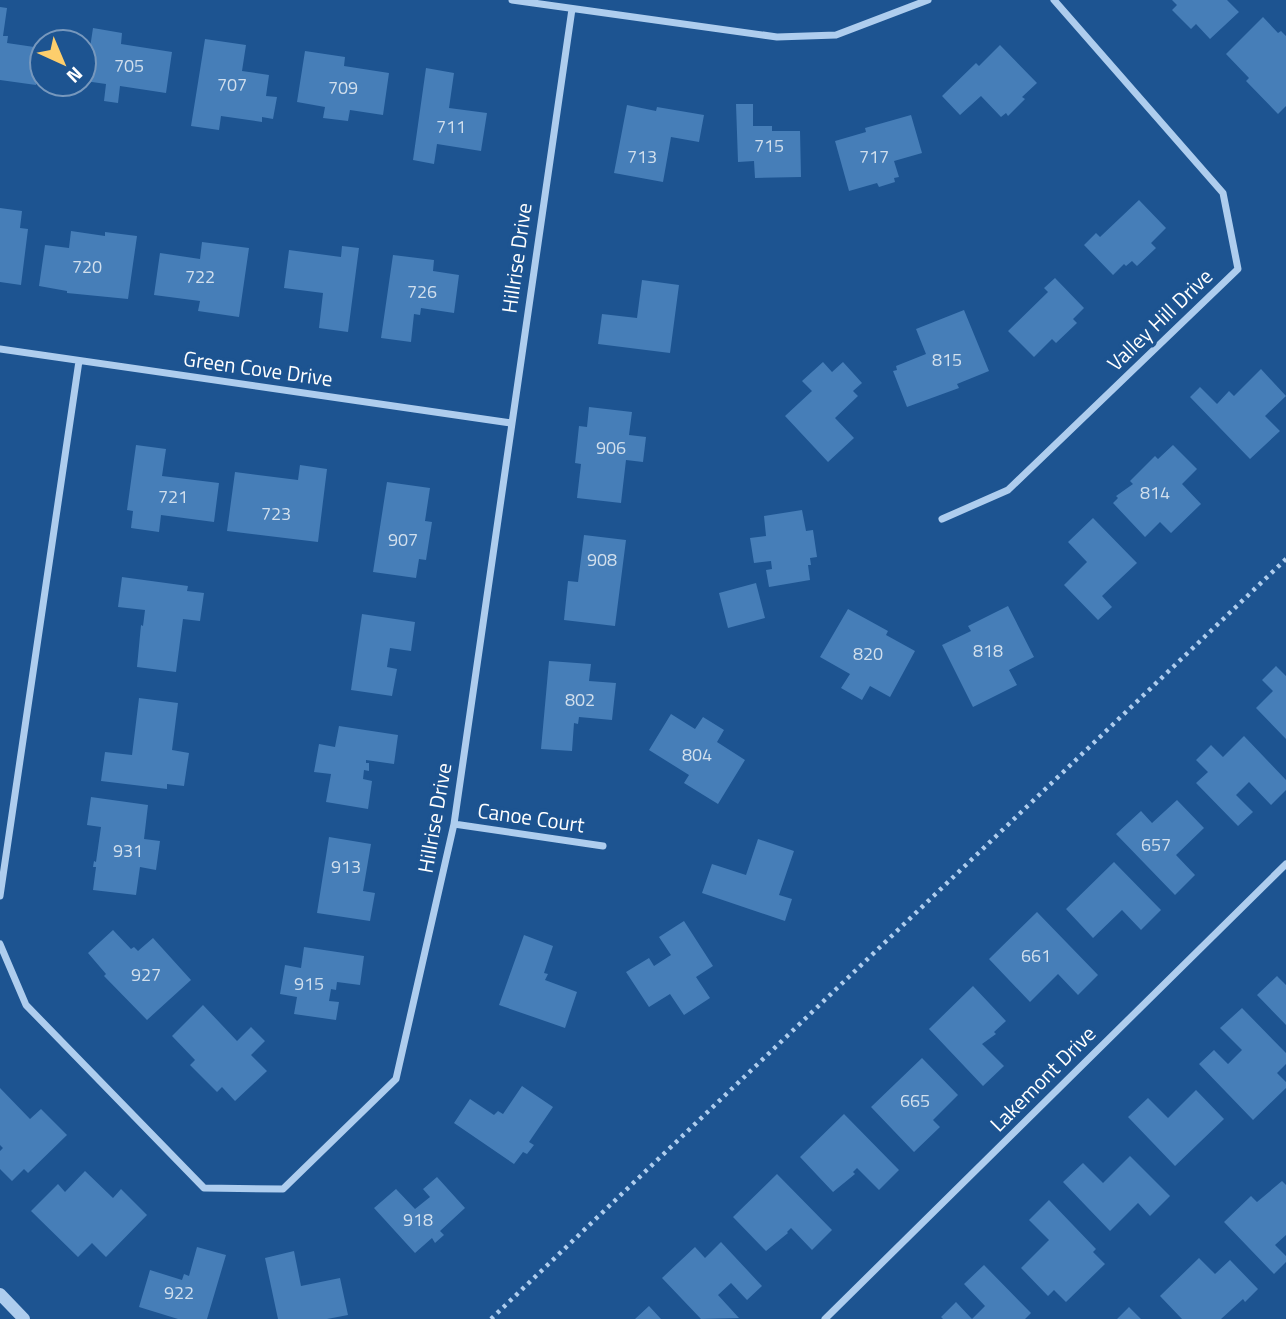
<svg xmlns="http://www.w3.org/2000/svg" width="1286" height="1319" viewBox="0 0 1286 1319" font-family="'Titillium Web',sans-serif">
<style>
.building{fill:#467eb8}
.lines{fill:none;stroke-linecap:round;stroke-linejoin:round}
.path{stroke:#aecdee;stroke-width:4.5;stroke-dasharray:3.5 5;stroke-linecap:butt}
.minor{stroke:#aecdee;stroke-width:7}
.tertiary{stroke:#aecdee;stroke-width:12}
.labels{text-anchor:middle;stroke-width:7;stroke-linejoin:round;paint-order:stroke}
.number-label{font-size:18px;fill:#d1dfed}
.street-label{font-size:21px;fill:#fff;stroke:#1d5491}
</style>
<rect width="100%" height="100%" fill="#1d5491"/>
<!-- building -->
<path class="building" d="M1172 0H1227L1239 12 1210 39 1196 24 1191 29 1172 10 1177 5Z
M0 7 7 8 3 36H8L7 43 41 48 36 85 0 80Z
M1263 17 1278 33 1281 31 1286 36V106L1278 114 1246 81 1249 78 1226 54Z
M93 28 122 33 121 44 172 52 166 93 120 86 118 103 104 101 106 84 85 81Z
M205 39 246 45 242 71 269 75 266 96 277 97 273 119 262 117V122L221 116 219 130 191 126Z
M1000 45 1037 83 1022 97 1025 99 1008 116 1006 113 1001 117 981 96 960 115 942 96 976 63 979 66Z
M305 51 345 57 344 66 389 73 383 115 350 110 348 121 323 118 325 107 297 102Z
M426 68 454 73 449 108 487 113 481 151 437 144 434 164 413 160Z
M736 104H753V126H772V131H800L801 177 755 178 754 161 738 162Z
M627 105 656 111 657 107 704 115 699 142 671 137 663 182 614 173Z
M911 115 922 153 894 161 899 177 894 178 895 182 879 187 877 183 849 191 835 141 866 132 865 128Z
M1139 200 1166 228 1151 243 1156 248 1137 266 1132 261 1126 266 1124 264 1113 275 1084 245 1096 233 1100 237Z
M0 208 22 211 20 228 28 229 21 285 0 282Z
M71 231 105 236V232L137 236 128 299 67 293V291L39 286 45 245 69 248Z
M202 242 249 248 239 317 198 311 200 301 154 295 160 253 200 259Z
M342 246 359 248 348 332 319 328 323 293 284 288 289 250 341 257Z
M393 255 434 260 433 271 459 275 454 313 421 308 420 315 414 314 411 342 381 338Z
M1055 278 1084 308 1073 319 1077 323 1056 343 1052 339 1034 357 1008 331 1048 292 1044 288Z
M642 280 679 285 670 353 598 344 602 314 637 318Z
M964 310 989 371 957 384 959 388 907 407 893 371 897 370 896 366 926 354 916 329Z
M823 362 832 372 843 362 862 383 853 391 858 396 835 418 854 438 828 462 785 416 812 391 802 381Z
M1261 369 1286 396 1265 416 1280 431 1250 459 1190 397 1200 387 1217 404 1229 391 1234 396Z
M589 407 632 412 629 435 646 437 643 462 626 460 621 503 577 498 581 464 575 463 579 426 587 427Z
M136 445 166 449 162 476 219 483 214 522 161 515 159 532 131 528 133 511 127 510Z
M1173 445 1197 469 1182 484 1201 504 1171 533 1160 522 1145 537 1113 503 1118 498 1116 496 1133 484 1130 481 1155 456 1158 459Z
M300 465 327 469 318 542 227 531 235 472 298 480Z
M387 482 430 488 425 521 432 522 426 560 419 559 416 578 373 572Z
M802 510 806 531 813 530 817 557 810 558 811 565H808L810 580 769 587 766 570 772 569 771 561 754 563 750 538 766 536 764 516Z
M1093 518 1137 563 1102 596 1112 607 1098 620 1064 585 1087 562 1068 542Z
M584 535 626 540 615 626 564 620 568 581 578 582Z
M122 577 188 586 187 591 204 593 200 621 183 619 176 672 137 667 141 625 143 626 145 610 118 607Z
M756 583 765 618 728 628 719 593Z
M1008 606 1034 657 1009 670 1017 685 973 707 942 645 971 631 968 626Z
M848 609 888 631 886 635 915 651 890 697 870 686 862 700 841 688 850 674 820 657Z
M362 614 415 622 411 651 390 648 387 667 397 669 392 696 351 690Z
M549 661 591 664 589 681 616 683 612 720 579 717 578 724 574 723 572 751 541 749Z
M1276 666 1286 676V739L1256 708 1273 691 1262 680Z
M139 698 178 703 172 750 189 753 184 786 167 784V789L101 781 105 752 132 755Z
M671 714 695 729 703 717 724 730 717 742 745 760 718 804 684 783 689 775 649 750Z
M339 726 398 735 394 764 366 760V763H369V771L364 770 363 779 372 781 368 809 326 802 331 774 314 772 319 744 335 747Z
M1244 736 1286 780V790L1271 805 1249 782 1236 795 1253 812 1238 826 1196 783 1208 772 1196 760 1211 745 1223 757Z
M91 797 148 805 144 839 160 841 156 870 140 867 136 895 93 890 96 867H93L94 861 96 862 101 827 87 825Z
M1177 800 1204 828 1176 855 1195 875 1175 895 1116 834 1141 811 1152 823Z
M329 837 371 844 363 891 375 893 370 921 317 913Z
M758 839 794 851 779 895 792 899 785 921 702 893 712 864 746 875Z
M1114 862 1161 910 1141 930 1122 910 1093 938 1066 909Z
M1037 912 1098 975 1078 995 1058 974 1030 1002 989 959Z
M684 921 713 966 696 977 710 998 684 1015 670 994 649 1007 626 972 649 958 654 966 671 955 659 937Z
M113 930 131 949 134 947 138 951 153 938 191 980 147 1020 104 976 106 974 88 953Z
M524 935 553 946 544 973 548 974 545 980 577 992 565 1028 499 1005Z
M304 947 364 956 360 985 337 982 336 990 331 989 329 1001 339 1002 336 1020 294 1014 297 997 280 994 285 965 301 968Z
M1277 976 1286 985V1025L1257 995Z
M973 986 1006 1021 994 1032 996 1034 982 1044 1004 1066 983 1086 929 1029Z
M203 1005 237 1041 251 1027 265 1041 251 1055 267 1071 235 1101 222 1087 217 1092 190 1065 195 1060 172 1036Z
M1242 1008 1286 1053V1064L1277 1073 1286 1082V1088L1253 1120 1199 1064 1214 1050 1228 1064 1242 1050 1220 1028Z
M922 1058 958 1095 933 1120 940 1127 914 1152 871 1107Z
M522 1086 553 1107 529 1142 534 1145 527 1154 523 1152 514 1164 454 1123 470 1099 494 1115 498 1111 503 1114Z
M0 1088 30 1119 41 1109 67 1135 28 1173 24 1169 12 1181 0 1169V1151L3 1148 0 1145Z
M1196 1090 1224 1119 1175 1166 1128 1117 1148 1098 1168 1118Z
M844 1114 899 1170 879 1190 857 1168 853 1172 855 1174 833 1192 800 1157Z
M1130 1156 1170 1196 1150 1216 1138 1203 1110 1231 1063 1182 1083 1163 1103 1183Z
M85 1171 113 1198 121 1189 147 1215 106 1257 92 1243 78 1257 31 1211 58 1184 65 1192Z
M777 1174 832 1230 812 1250 791 1228 787 1232 788 1233 766 1251 733 1217Z
M437 1177 465 1208 440 1231 444 1235 435 1243 432 1238 415 1253 374 1208 396 1189 415 1209 430 1197 423 1189Z
M1282 1181 1286 1185V1235L1275 1245 1286 1256V1262L1274 1274 1224 1222 1251 1196 1257 1202Z
M1049 1200 1096 1249 1093 1252 1105 1264 1066 1302 1054 1290 1048 1296 1021 1268 1049 1240 1029 1220Z
M721 1242 762 1286 747 1300 731 1283 718 1295 739 1318 701 1319 662 1278 695 1247 705 1258Z
M197 1247 226 1255 207 1319H178L139 1307 150 1270 182 1280 184 1274 189 1276Z
M294 1251 301 1286 340 1278 348 1315 327 1319H278L265 1258Z
M1199 1258 1215 1274 1230 1260 1258 1289 1245 1302 1243 1299 1221 1319H1182L1160 1296Z
M984 1265 1031 1313 1025 1319H943L941 1317 956 1302 972 1319 985 1306 964 1284Z
M649 1306 661 1319H635Z
M1129 1307 1141 1319H1117Z"/>
<g class="lines">
<!-- path -->
<path class="path" d="M491 1319 1286 559"/>
<!-- minor -->
<path class="minor" d="M512 0 777 37 836 35 928 0
M0 349 511 423
M942 519 1008 490 1238 269 1223 193 1054 0
M454 824 603 846
M0 896 79 361
M0 944 26 1005 204 1188 283 1189 396 1079 454 824 572 9
M825 1319 1286 864"/>
<!-- tertiary -->
<path class="tertiary" d="M0 1294 24 1319"/>
</g>
<g class="labels">
<!-- number labels -->
<g class="number-label">
<text x="129" y="72">705</text>
<text x="232" y="91">707</text>
<text x="343" y="94">709</text>
<text x="451" y="133">711</text>
<text x="769" y="152">715</text>
<text x="642" y="163">713</text>
<text x="874" y="163">717</text>
<text x="87" y="273">720</text>
<text x="200" y="283">722</text>
<text x="422" y="298">726</text>
<text x="947" y="366">815</text>
<text x="611" y="454">906</text>
<text x="1155" y="499">814</text>
<text x="173" y="503">721</text>
<text x="276" y="520">723</text>
<text x="403" y="546">907</text>
<text x="602" y="566">908</text>
<text x="988" y="657">818</text>
<text x="868" y="660">820</text>
<text x="580" y="706">802</text>
<text x="697" y="761">804</text>
<text x="1156" y="851">657</text>
<text x="128" y="857">931</text>
<text x="346" y="873">913</text>
<text x="1036" y="962">661</text>
<text x="146" y="981">927</text>
<text x="309" y="990">915</text>
<text x="915" y="1107">665</text>
<text x="418" y="1226">918</text>
<text x="179" y="1299">922</text>
</g>
<!-- street labels -->
<g class="street-label">
<text transform="translate(517 258) rotate(-82)" y="7">Hillrise Drive</text>
<text transform="translate(1160 320) rotate(-44)" y="7">Valley Hill Drive</text>
<text transform="translate(258 369) rotate(8)" y="7">Green Cove Drive</text>
<text transform="translate(435 818) rotate(-80)" y="7">Hillrise Drive</text>
<text transform="translate(531 818) rotate(8)" y="7">Canoe Court</text>
<text transform="translate(1043 1079) rotate(-45)" y="7">Lakemont Drive</text>
</g>
</g>
<!-- north arrow -->
<g transform="translate(63 63) rotate(136)"><circle r="33" fill="#1d5491" stroke="#7798bd" stroke-width="2"/>
<path d="M0-5L12 26L0 18L-12 26Z" fill="#fdce6c"/>
<text y="-10" font-size="19" font-weight="bold" text-anchor="middle" fill="#ffffff">N</text>
</g>
</svg>
